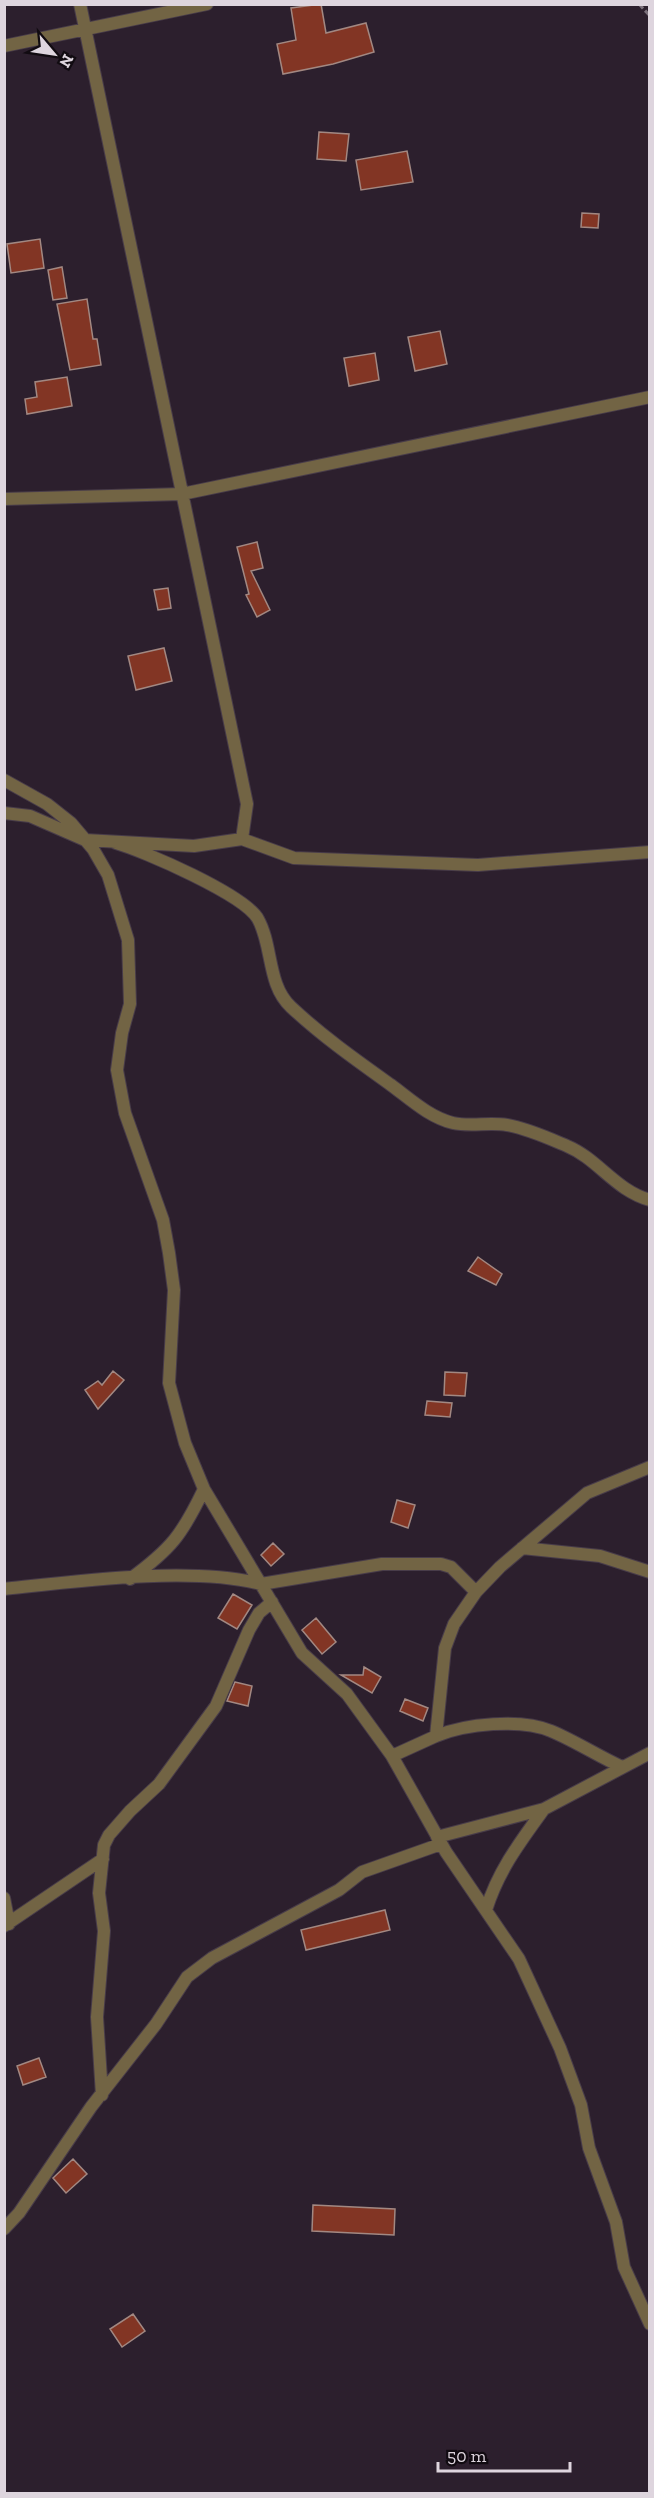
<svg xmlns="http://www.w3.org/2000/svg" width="654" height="2498" viewBox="0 0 654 2498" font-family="'Zilla Slab',serif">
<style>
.building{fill:#823524;stroke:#a28882;stroke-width:1.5}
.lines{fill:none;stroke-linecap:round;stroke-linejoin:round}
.minor-casing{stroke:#483c49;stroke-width:14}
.path{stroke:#7c717c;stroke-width:3;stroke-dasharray:6 3;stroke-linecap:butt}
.minor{stroke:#726444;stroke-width:12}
</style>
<rect width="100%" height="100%" fill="#2c1f2d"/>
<!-- building -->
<path class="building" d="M321 4 326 33 366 23 374 52 333 64 283 74 277 44 296 40 291 8Z
M319 132 349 134 346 161 317 159Z
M407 151 413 182 361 190 356 160Z
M582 213 599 214 598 228 581 227Z
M40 239 44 268 11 273 7 244Z
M62 267 67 298 53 300 48 270Z
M87 299 93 339H97L101 365 70 370 57 304Z
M440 331 447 364 415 371 408 337Z
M375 353 379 380 349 386 344 358Z
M67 377 72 406 27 414 25 399 37 397 35 382Z
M257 542 263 568 251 571 270 610 257 617 246 595 249 594 237 547Z
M168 588 171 608 158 610 154 590Z
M164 648 172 681 136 690 128 656Z
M478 1257 502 1274 496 1285 468 1271Z
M113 1371 124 1380 98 1409 85 1390 98 1381 102 1385Z
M445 1372 467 1373 465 1396 444 1395Z
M427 1401 452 1403 450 1417 425 1415Z
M397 1500 415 1505 408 1528 391 1522Z
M273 1543 284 1554 271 1566 261 1555Z
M233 1594 252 1605 237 1629 218 1618Z
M316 1618 336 1642 322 1654 302 1630Z
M364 1667 381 1677 372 1693 341 1675H363Z
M235 1682 252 1686 248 1706 227 1701Z
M405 1699 428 1708 423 1721 400 1711Z
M385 1910 390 1930 306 1950 301 1930Z
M39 2058 46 2077 23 2085 17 2066Z
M73 2159 87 2174 66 2193 53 2178Z
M313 2205 395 2209 394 2235 312 2231Z
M133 2314 145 2331 122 2347 110 2329Z"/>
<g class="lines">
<!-- minor casing -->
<g class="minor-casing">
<path id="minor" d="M80 4 247 804 242 839
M4 46 207 4
M4 499 182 494 650 397
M4 780 47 804 71 823 93 849 108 875 128 940 130 1004 122 1033 117 1070 125 1113 163 1220 169 1253 174 1290 169 1383 185 1443 204 1489 302 1653 347 1694 392 1756 446 1852 519 1959 560 2048 581 2105 589 2148 616 2222 624 2267 650 2324
M4 813 30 816 85 840 194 846 242 839 294 858 478 865 650 852
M116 843C144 851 245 895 258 919 273 946 267 985 291 1007 322 1036 356 1060 391 1085 410 1099 429 1117 453 1123 470 1127 489 1122 507 1125 526 1128 548 1138 567 1146 598 1159 616 1191 650 1200
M522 1548 600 1556 650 1572
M130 1579C171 1549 182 1535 204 1489
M4 1589C78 1581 191 1566 261 1584L382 1564H441L451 1567 476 1592
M436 1736C465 1724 521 1718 551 1731 575 1741 598 1756 622 1767
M392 1756 436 1736 445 1648 454 1624 476 1592 500 1567 587 1493 650 1467
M437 1837 544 1809 650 1753
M4 1898 9 1924
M486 1910C498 1871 520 1842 544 1809
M4 1926 103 1859
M102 2095 97 2017 104 1931 99 1893 104 1845 109 1835 130 1811 159 1784 216 1706 249 1630 259 1613 272 1602
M4 2229 19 2213 91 2107 156 2024 187 1977 212 1958 339 1890 362 1872 441 1844"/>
</g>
<!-- path -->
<path class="path" d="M639 4 650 16"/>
<!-- minor -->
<use href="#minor" class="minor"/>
</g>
<!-- border -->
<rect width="654" height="2498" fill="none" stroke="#ded5de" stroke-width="12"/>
<!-- north arrow -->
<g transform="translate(54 54) rotate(119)" stroke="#110b11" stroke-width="4.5" paint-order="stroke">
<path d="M0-4.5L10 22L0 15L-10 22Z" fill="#ded5de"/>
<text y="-9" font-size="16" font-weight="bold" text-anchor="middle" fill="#ded5de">N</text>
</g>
<!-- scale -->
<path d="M438 2462v9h132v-9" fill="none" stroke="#ded5de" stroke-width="3"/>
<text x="447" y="2462" font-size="18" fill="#ded5de" stroke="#110b11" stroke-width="4.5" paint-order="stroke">50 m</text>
</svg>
